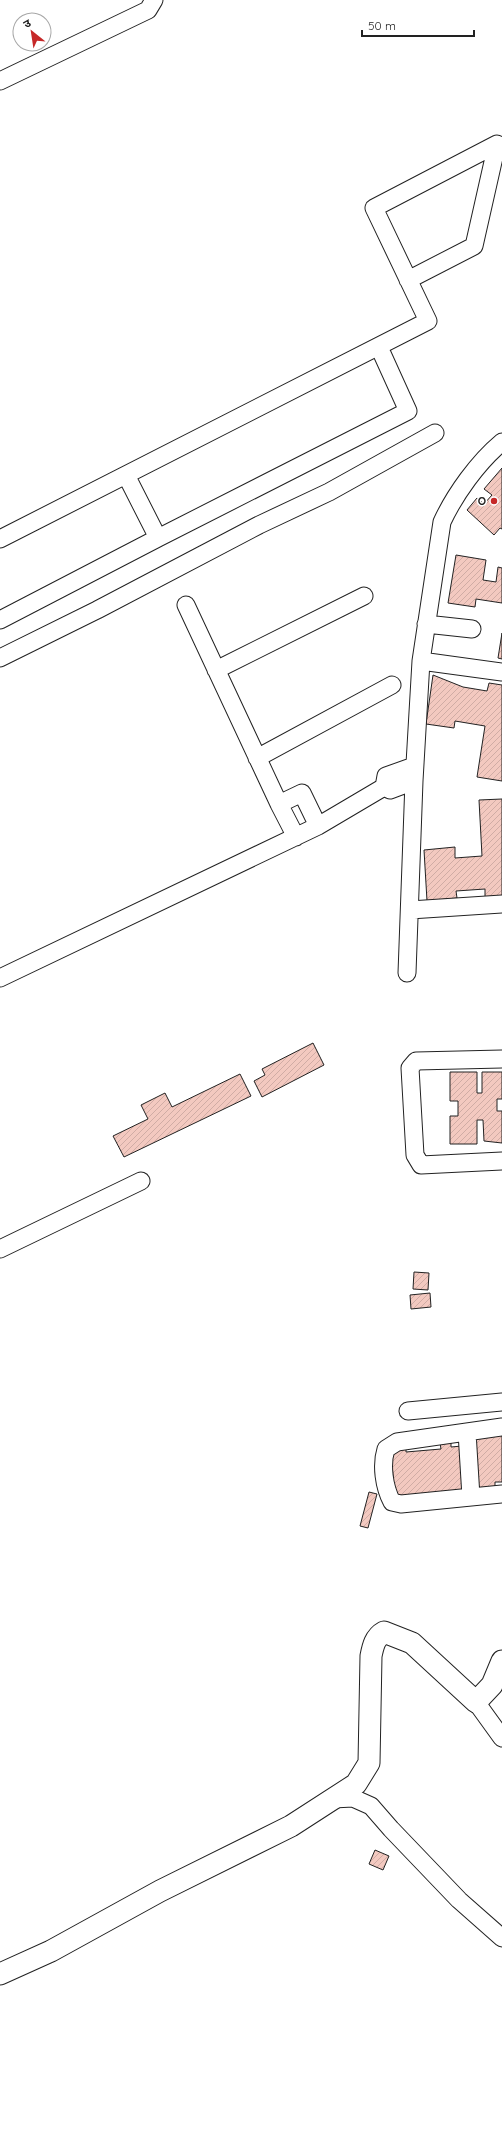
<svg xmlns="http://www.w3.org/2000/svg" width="502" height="2129" viewBox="0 0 502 2129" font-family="Quicksand,'Noto Sans Devanagari',sans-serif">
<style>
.building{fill:url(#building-hatch);stroke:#222}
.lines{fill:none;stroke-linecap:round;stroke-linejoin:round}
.minor-casing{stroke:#222;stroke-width:19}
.major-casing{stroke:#222;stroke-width:23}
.minor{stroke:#fff;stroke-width:17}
.major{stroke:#fff;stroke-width:21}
.poi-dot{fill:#c62828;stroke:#fff;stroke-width:1.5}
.labels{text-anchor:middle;stroke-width:3;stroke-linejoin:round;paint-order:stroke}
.poi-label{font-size:11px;font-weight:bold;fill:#222;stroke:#fff;text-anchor:end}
</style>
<defs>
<pattern id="building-hatch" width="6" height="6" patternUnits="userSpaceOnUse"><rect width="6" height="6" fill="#f3c9c0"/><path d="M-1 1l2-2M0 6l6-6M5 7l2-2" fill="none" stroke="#d0aca5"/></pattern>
</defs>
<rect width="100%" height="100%" fill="#fff"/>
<!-- building -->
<path class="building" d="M502 468V529L500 528 494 535 467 510 477 498 484 504 492 495 484 489Z
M456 555 486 560 483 580 496 582 498 567 502 568V603L476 599 475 607 448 603Z
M502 633V659L498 658Z
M433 675 463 687 487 691 489 683 502 685V781L477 777 485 726 455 721 454 728 426 724Z
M502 799V897L485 898V889L456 891 457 898 427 901 424 850 455 847V858L482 856 479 800Z
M313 1043 324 1065 262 1097 254 1081 265 1075 262 1069Z
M450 1072H477V1093H482V1072H502V1099H497V1111H502V1143L484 1141 483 1120H477V1144H450V1116H458V1101H450Z
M240 1074 251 1096 124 1157 113 1136 148 1119 141 1105 165 1093 172 1107Z
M414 1272 429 1273 428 1290 413 1289Z
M430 1293 431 1307 411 1309 410 1295Z
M502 1435V1482H495V1487L476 1489 471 1439Z
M451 1442V1447L462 1446 465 1490 395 1501 391 1451 406 1446V1452L441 1449 440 1443Z
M369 1492 377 1494 368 1528 360 1526Z
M375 1850 389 1856 383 1870 369 1864Z"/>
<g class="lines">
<!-- minor casing -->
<g class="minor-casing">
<path id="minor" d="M0 81 148 10 154 0
M158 538 408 411 379 347
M0 539 428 321 374 208 497 144 474 246 408 280
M186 605 279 804 302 793 318 826
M0 620 158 538 126 475
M426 624 472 629
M0 658 97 610 259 525 329 492 435 433
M421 661 502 672
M216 670 364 596
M257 758 392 685
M414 781 390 790 384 787 386 776 414 766
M279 804 296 837
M410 910 502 904
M407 973 414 781 421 661 442 522C455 494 478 462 502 442
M0 978 318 826 384 787
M502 1059 416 1061 410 1068 415 1155 421 1165 502 1161
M0 1249 141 1181
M408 1411 502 1402
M502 1427 397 1442 386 1449C381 1465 384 1487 392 1502L401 1504 502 1494
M467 1432 471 1497
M476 1702 502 1738
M333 1799 353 1798 371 1806 391 1829 459 1900 502 1938"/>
</g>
<!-- major casing -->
<g class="major-casing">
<path id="major" d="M0 1974 51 1951 160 1891 291 1826 356 1784 369 1763 371 1656C373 1646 375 1637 384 1632L412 1643 476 1702 492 1685 502 1661"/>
</g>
<!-- minor -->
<use href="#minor" class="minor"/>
<!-- major -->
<use href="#major" class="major"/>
</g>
<!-- markers -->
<circle class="poi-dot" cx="494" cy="501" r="4"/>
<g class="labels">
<!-- poi labels -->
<g class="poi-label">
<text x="486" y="505">O</text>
</g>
</g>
<!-- north arrow -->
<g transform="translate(32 32) rotate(330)"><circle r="19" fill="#ffffff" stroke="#a7a7a7"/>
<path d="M0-3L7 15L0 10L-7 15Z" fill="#c62828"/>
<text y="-6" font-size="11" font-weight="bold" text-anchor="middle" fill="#222222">उ</text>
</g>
<!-- scale -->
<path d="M362 30v6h112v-6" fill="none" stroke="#222222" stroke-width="2"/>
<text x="368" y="30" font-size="12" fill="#222222" stroke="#ffffff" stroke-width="3" paint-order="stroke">50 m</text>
</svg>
